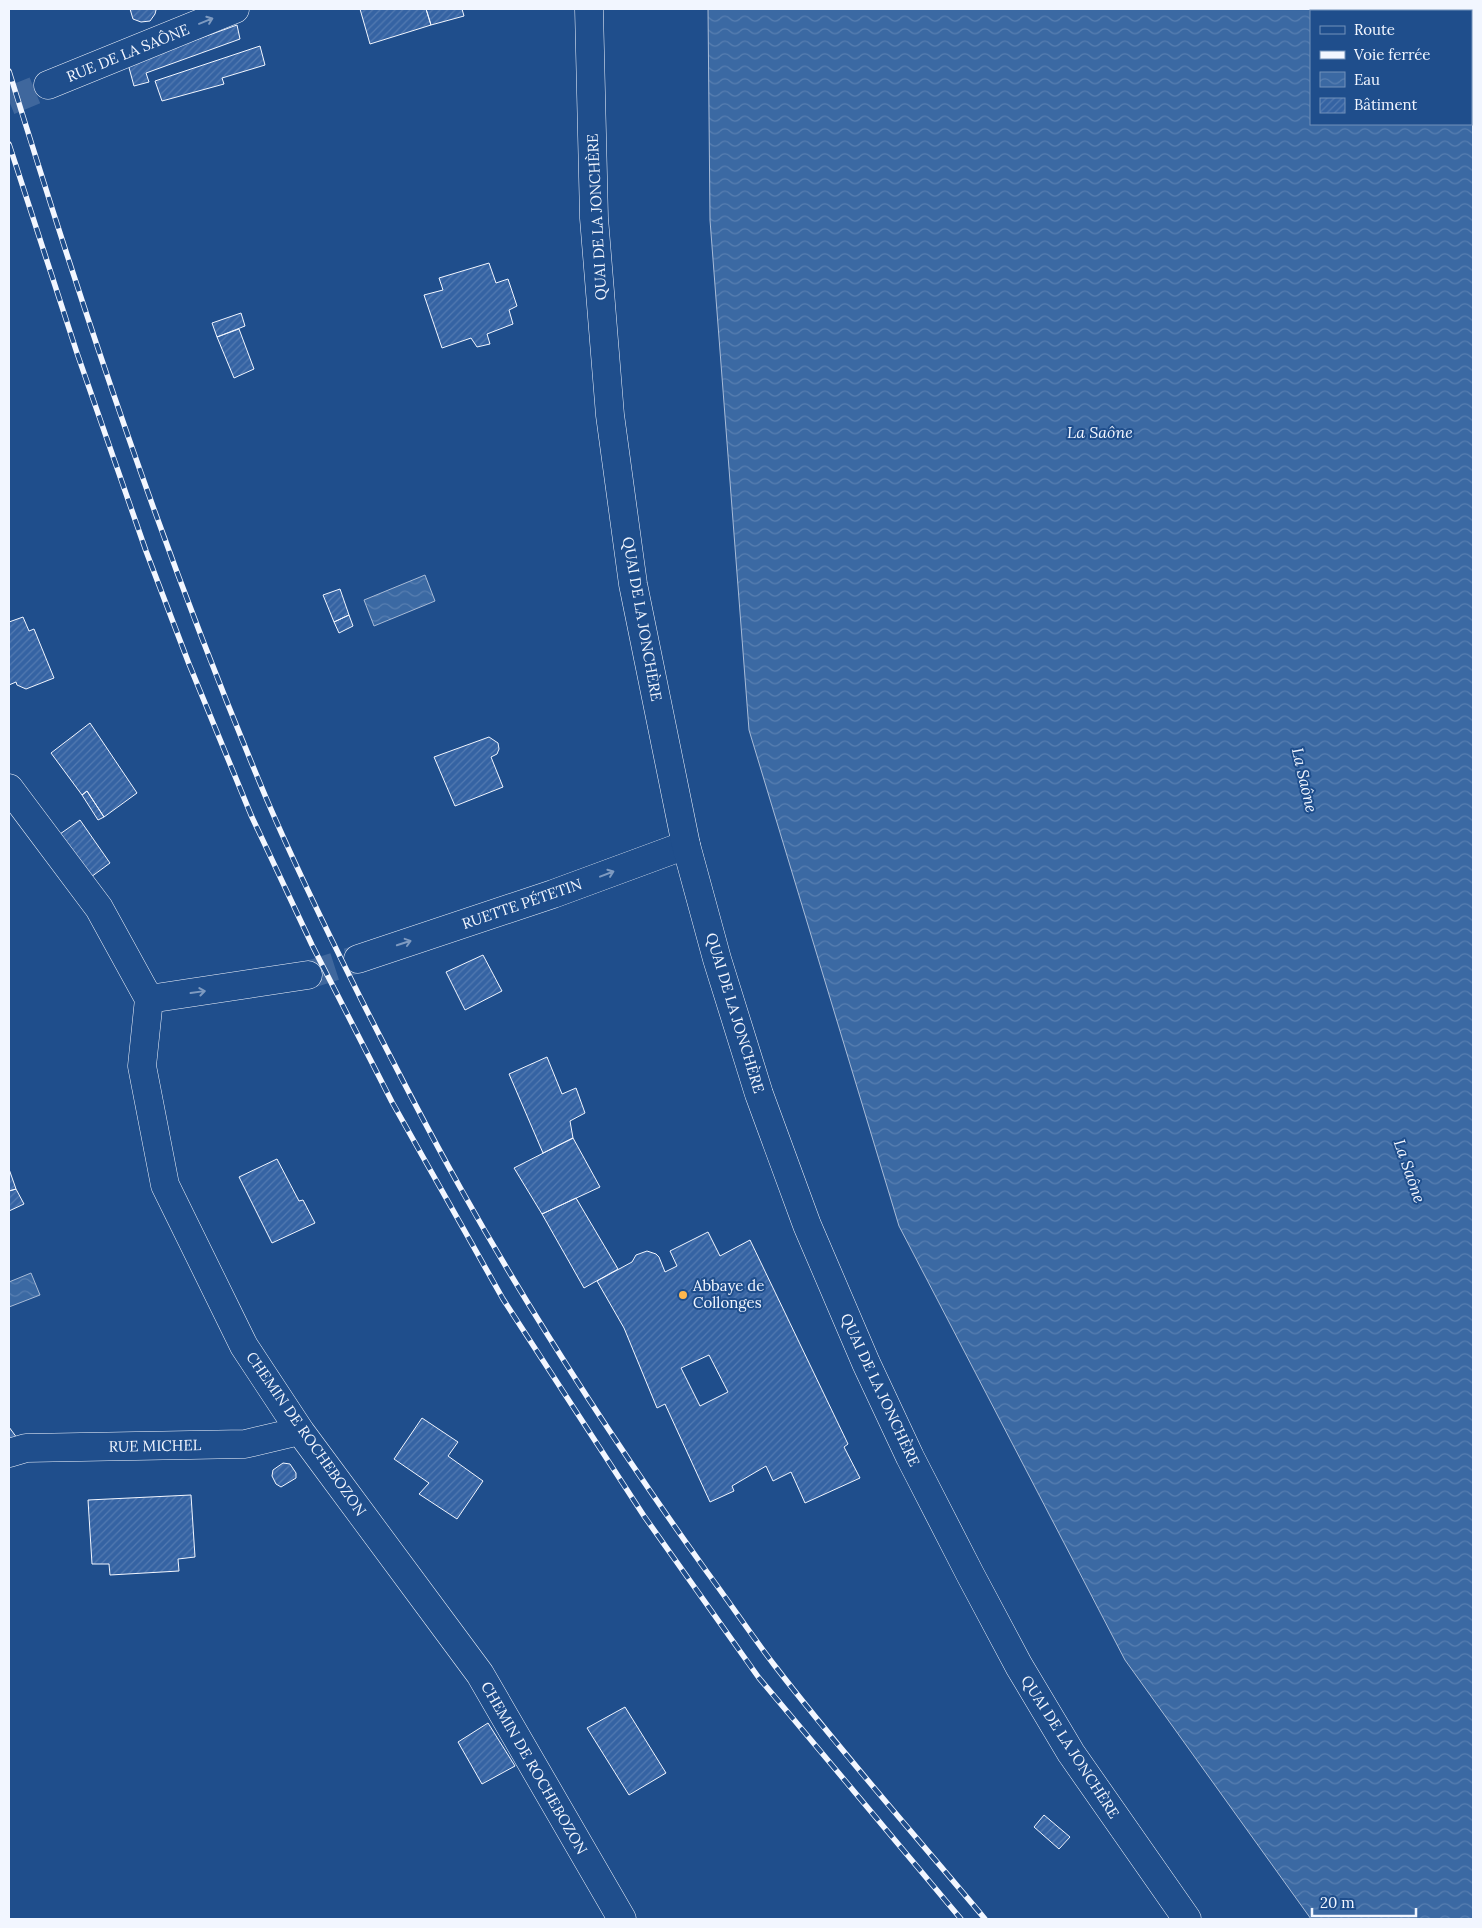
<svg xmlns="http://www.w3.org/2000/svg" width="1482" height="1928" viewBox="0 0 1482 1928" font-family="Lora,serif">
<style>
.water{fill:url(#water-waves);stroke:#a8bbd7;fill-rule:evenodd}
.building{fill:url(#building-hatch);stroke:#f2f6ff;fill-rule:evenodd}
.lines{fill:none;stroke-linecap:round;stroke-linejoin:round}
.minor-tunnel{stroke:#3f679d;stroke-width:28;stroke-dasharray:28 14;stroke-linecap:butt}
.minor-casing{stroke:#f2f6ff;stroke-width:29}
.major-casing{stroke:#f2f6ff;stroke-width:29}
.minor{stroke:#1f4e8c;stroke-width:28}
.major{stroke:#1f4e8c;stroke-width:28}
.rail-casing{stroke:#f2f6ff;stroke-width:5.5}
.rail{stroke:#1f4e8c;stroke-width:4;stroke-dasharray:11;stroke-linecap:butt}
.oneway{stroke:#7e9ac0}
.poi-dot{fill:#ffb74d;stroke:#1f4e8c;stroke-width:2}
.labels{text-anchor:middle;stroke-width:4;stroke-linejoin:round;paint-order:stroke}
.street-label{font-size:15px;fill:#f2f6ff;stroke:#1f4e8c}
.poi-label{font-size:15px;fill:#f2f6ff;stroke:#1f4e8c;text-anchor:start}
.water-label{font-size:16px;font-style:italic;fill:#f2f6ff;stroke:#1f4e8c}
</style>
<defs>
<pattern id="water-waves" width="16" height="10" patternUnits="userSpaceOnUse" patternTransform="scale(1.25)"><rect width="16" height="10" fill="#3b69a3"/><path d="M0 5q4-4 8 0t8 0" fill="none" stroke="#587fb1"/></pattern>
<pattern id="building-hatch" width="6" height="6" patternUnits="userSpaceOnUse" patternTransform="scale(1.25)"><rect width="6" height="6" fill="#3563a3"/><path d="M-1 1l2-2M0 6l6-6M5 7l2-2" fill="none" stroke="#537ab1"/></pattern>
</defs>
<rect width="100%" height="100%" fill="#1f4e8c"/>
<!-- water -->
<path class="water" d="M708 9H1473V1919H1311L1125 1660 899 1226 749 730 710 220ZM1311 11H1471V124H1311Z
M425 575 435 601 374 626 364 600Z
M31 1273 40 1295 9 1307V1282Z"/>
<!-- building -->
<path class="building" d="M130 9H156V10L155 14 150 21 141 22 133 19Z
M360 9H426L431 25 370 44Z
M426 9H462L464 16 431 25Z
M237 25 240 39 146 73 149 82 134 86 128 64Z
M260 46 265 65 222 78 224 84 162 101 155 81Z
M489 263 496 283 508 279 517 306 509 310 513 324 487 334 490 344 477 347 471 338 442 348 424 295 443 290 439 278Z
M241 313 245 326 217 337 212 323Z
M239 329 254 369 234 378 217 337Z
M340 589 349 615 334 622 323 595Z
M349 615 353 626 339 633 334 622Z
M23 617 29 631 34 629 54 678 26 689 17 685 16 682 9 685V622Z
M90 723 137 793 104 817 87 791 82 795 51 753Z
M489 737 498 743 499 749 497 754 491 757 503 787 455 806 434 757Z
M87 791 104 817 98 820 82 795Z
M80 820 110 863 91 877 60 834Z
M483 955 502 991 465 1010 446 972Z
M547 1057 562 1094 576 1088 585 1113 570 1121 573 1138 543 1153 509 1074Z
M573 1138 600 1187 542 1214 514 1168Z
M277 1159 299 1201 303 1200 315 1223 272 1243 239 1177Z
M9 1169 16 1189 9 1191Z
M16 1189 24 1204 9 1211V1191Z
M576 1198 618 1269 584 1288 542 1214Z
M708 1232 720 1256 750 1240 848 1444 844 1447 860 1478 805 1503 791 1472 773 1481 766 1466 732 1486 734 1491 710 1502 665 1404 657 1408 624 1328 597 1281 632 1262 636 1255 647 1251 656 1254 659 1257 665 1272 677 1266 670 1251ZM709 1355 728 1392 700 1406 681 1368Z
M422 1418 458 1442 448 1456 483 1481 457 1519 419 1494 429 1483 394 1459Z
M9 1427 17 1438 9 1439Z
M283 1463 290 1464 296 1473V1478L281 1487 276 1484 272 1476 273 1470Z
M191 1495 195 1557 178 1559 179 1571 110 1575 109 1564H92L88 1500Z
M625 1707 666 1773 629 1795 587 1728Z
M488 1723 515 1766 482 1784 458 1742Z
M1044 1815 1070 1837 1059 1849 1034 1827Z"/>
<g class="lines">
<!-- minor-tunnel -->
<path class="minor-tunnel" d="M9 101 48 85
M308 975 358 959"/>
<!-- minor casing -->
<g class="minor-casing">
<path id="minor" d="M48 85 235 9
M9 788 99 908 149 999 142 1066 165 1185 244 1346 300 1431 480 1674 622 1919
M358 959 553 894 686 845
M149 999 308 975
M9 1453 26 1448 245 1444 300 1431"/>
</g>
<!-- major casing -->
<g class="major-casing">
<path id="major" d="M589 9 594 218 610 415 633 584 686 845 717 959 759 1094 807 1225 866 1363 910 1457 970 1574 1019 1666 1071 1753 1187 1919"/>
</g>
<!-- minor -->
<use href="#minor" class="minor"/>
<!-- major -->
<use href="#major" class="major"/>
<!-- rail casing -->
<g class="rail-casing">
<path id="rail" d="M9 71C85 318 167 562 267 800 296 868 329 935 362 1001 394 1064 426 1127 461 1189 535 1321 619 1449 707 1572 730 1603 752 1636 775 1666 842 1753 915 1835 985 1919
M9 144 77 353 146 551 189 664 251 815 312 945 392 1102 503 1299 644 1516 759 1678 961 1919"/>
</g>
<!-- rail -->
<use href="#rail" class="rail"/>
</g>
<!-- one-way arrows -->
<defs><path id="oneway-shaft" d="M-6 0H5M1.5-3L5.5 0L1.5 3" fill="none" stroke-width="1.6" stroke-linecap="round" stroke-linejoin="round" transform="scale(1.25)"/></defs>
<g class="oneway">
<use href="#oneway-shaft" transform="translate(206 21) rotate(-22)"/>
<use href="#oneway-shaft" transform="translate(607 874) rotate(-21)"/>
<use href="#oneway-shaft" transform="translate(404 943) rotate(-18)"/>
<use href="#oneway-shaft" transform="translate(198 992) rotate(-8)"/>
</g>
<!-- markers -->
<circle class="poi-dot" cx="683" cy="1295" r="5"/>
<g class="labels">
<!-- street labels -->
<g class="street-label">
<text transform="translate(128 53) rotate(-22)" y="5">RUE DE LA SAÔNE</text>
<text transform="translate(597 217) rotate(-93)" y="5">QUAI DE LA JONCHÈRE</text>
<text transform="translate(642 619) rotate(80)" y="5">QUAI DE LA JONCHÈRE</text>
<text transform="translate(522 904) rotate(-19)" y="5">RUETTE PÉTETIN</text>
<text transform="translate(735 1013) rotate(73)" y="5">QUAI DE LA JONCHÈRE</text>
<text transform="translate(880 1390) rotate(65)" y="5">QUAI DE LA JONCHÈRE</text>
<text transform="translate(306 1434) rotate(55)" y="5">CHEMIN DE ROCHEBOZON</text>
<text transform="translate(155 1446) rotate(-1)" y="5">RUE MICHEL</text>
<text transform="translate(1070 1747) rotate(57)" y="5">QUAI DE LA JONCHÈRE</text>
<text transform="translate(534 1768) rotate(60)" y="5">CHEMIN DE ROCHEBOZON</text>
</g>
<!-- poi labels -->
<g class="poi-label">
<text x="693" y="1291">Abbaye de<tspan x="693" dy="17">Collonges</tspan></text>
</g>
<!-- water labels -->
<g class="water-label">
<text x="1100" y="438">La Saône</text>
<text transform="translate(1305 780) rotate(77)" y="6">La Saône</text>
<text transform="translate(1410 1171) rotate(71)" y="6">La Saône</text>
</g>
</g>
<!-- border -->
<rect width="1482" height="1928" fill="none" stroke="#f2f6ff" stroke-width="20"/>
<!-- legend -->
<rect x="1310" y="10" width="162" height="115" fill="#1f4e8c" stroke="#7391ba"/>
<rect x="1320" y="26" width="25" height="8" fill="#1f4e8c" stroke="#7391ba"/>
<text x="1354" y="35" font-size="15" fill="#f2f6ff">Route</text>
<rect x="1320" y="51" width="25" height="8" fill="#f2f6ff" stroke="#7391ba"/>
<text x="1354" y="60" font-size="15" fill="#f2f6ff">Voie ferrée</text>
<rect x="1320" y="72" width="25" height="15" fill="url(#water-waves)" stroke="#7391ba"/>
<text x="1354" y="85" font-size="15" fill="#f2f6ff">Eau</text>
<rect x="1320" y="98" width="25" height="15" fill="url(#building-hatch)" stroke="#7391ba"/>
<text x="1354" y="110" font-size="15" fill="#f2f6ff">Bâtiment</text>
<!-- scale -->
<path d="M1312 1908v8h104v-8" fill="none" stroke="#f2f6ff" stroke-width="2.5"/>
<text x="1320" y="1908" font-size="15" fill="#f2f6ff" stroke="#1f4e8c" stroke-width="4" paint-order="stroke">20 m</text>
</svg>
